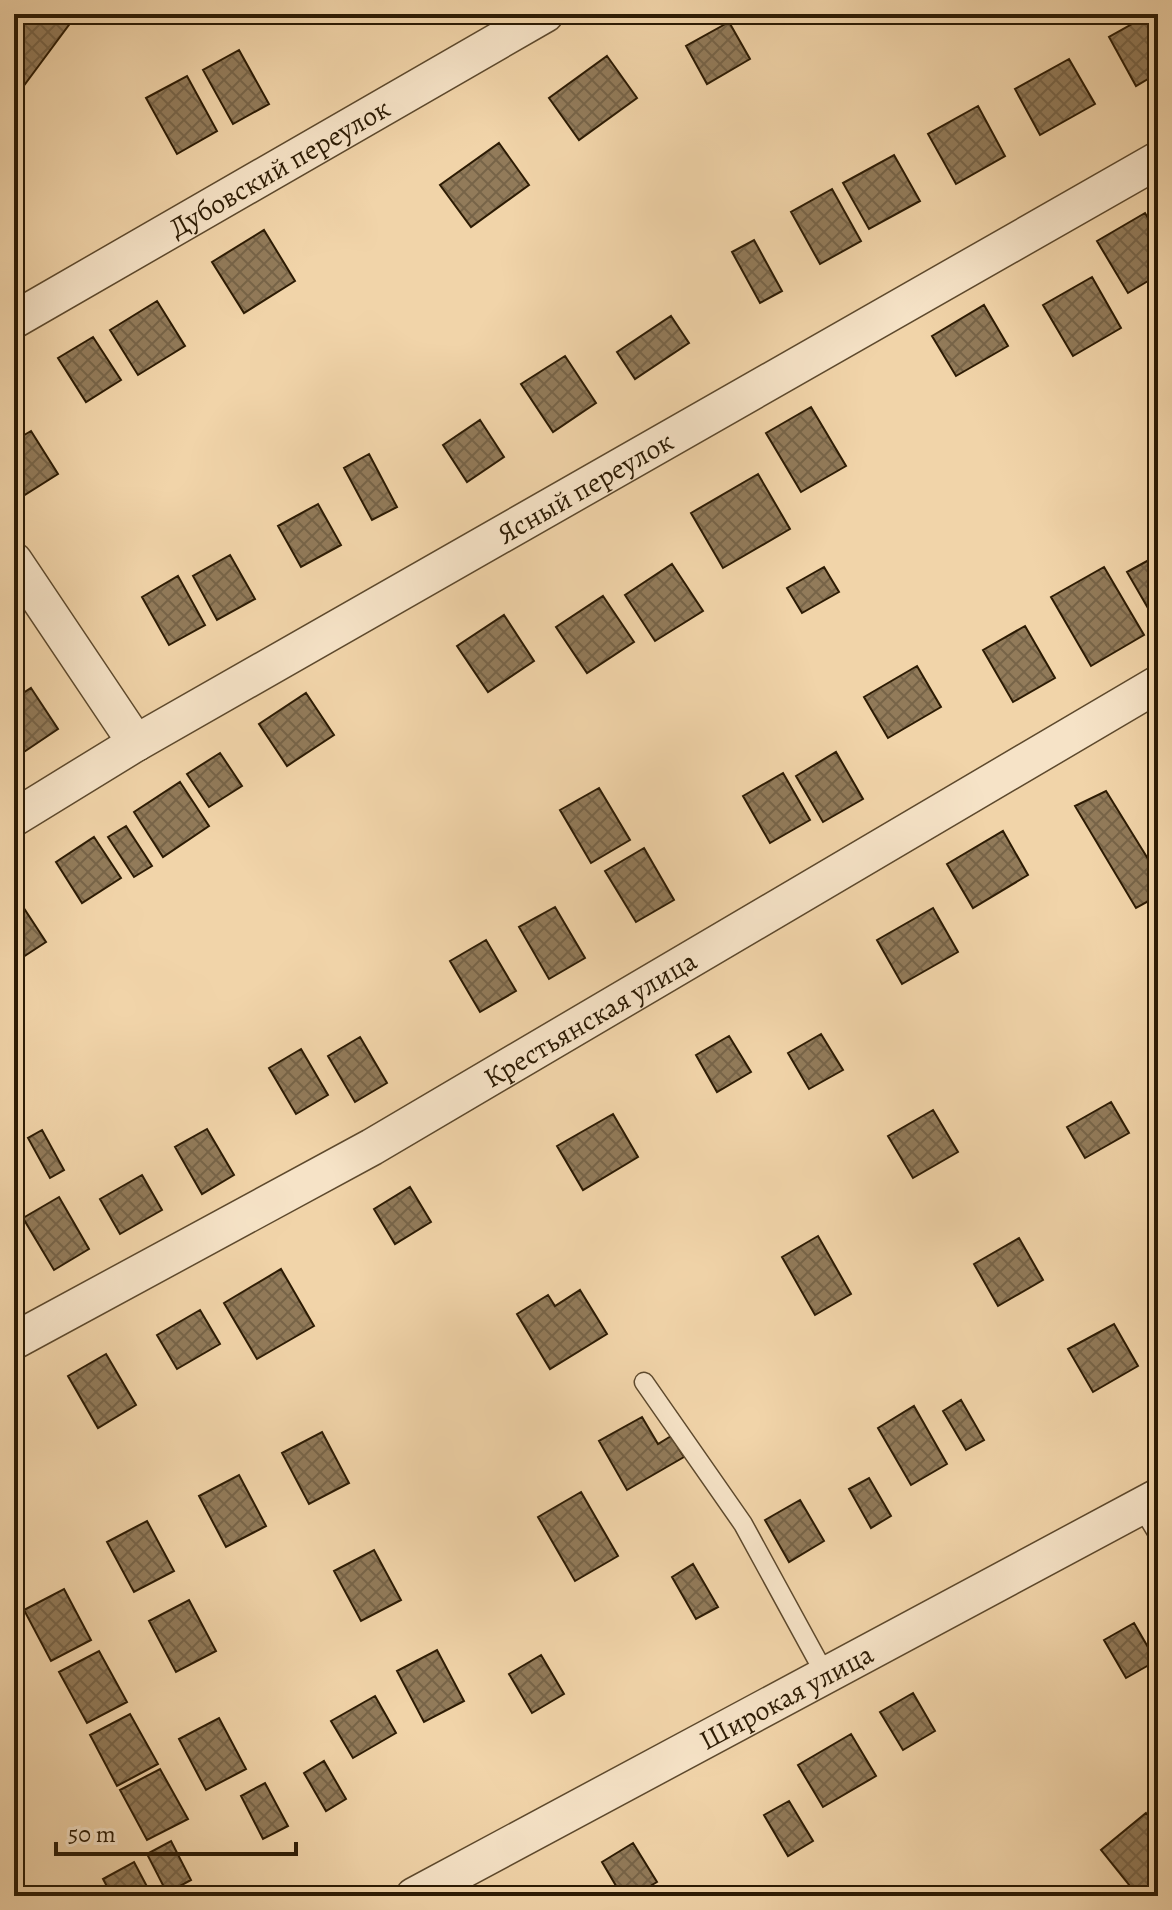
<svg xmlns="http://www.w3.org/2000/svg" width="1172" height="1910" viewBox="0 0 1172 1910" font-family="Alegreya,serif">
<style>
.building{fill:url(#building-cross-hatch);stroke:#2c1b04;stroke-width:2}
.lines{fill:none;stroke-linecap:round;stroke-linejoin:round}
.service-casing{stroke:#5d492d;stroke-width:21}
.minor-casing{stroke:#5d492d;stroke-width:39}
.service{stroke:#f6e3c7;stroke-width:18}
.minor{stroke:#f6e3c7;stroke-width:36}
.labels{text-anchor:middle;stroke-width:8;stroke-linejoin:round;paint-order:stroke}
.street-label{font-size:28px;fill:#2c1b04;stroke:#f6e3c7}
</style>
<defs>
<pattern id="building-cross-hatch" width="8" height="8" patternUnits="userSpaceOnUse" patternTransform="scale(2)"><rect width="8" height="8" fill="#927b5a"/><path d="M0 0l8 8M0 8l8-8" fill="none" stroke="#776448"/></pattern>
</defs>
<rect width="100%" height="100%" fill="#f1d4a9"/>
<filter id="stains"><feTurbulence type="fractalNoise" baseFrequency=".0025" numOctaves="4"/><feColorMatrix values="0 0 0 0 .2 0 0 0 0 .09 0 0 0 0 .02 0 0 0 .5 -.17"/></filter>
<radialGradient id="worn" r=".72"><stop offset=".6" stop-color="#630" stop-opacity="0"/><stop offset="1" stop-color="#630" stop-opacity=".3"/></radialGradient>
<!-- building -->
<path class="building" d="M14 14H77L14 99Z
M1150 14H1158V73L1136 86 1109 37Z
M729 22 750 59 707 84 686 46Z
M239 50 269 104 233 124 203 70Z
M607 56 637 98 579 140 549 98Z
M1069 59 1095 104 1040 135 1015 89Z
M187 76 217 131 177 154 146 98Z
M978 106 1005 156 956 184 928 134Z
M499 143 529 185 471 227 440 185Z
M894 155 920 201 869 229 843 183Z
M832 189 861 241 820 264 791 212Z
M1145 213 1158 235V275L1128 293 1097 241Z
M264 230 295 281 244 313 212 262Z
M754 240 782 291 760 303 732 252Z
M1092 277 1121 328 1073 356 1043 305Z
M157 301 185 346 138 375 110 330Z
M984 305 1008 346 956 376 932 336Z
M671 316 689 343 635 379 617 352Z
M93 337 121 380 86 402 58 358Z
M565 356 596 403 553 432 521 384Z
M811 407 846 466 801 492 766 433Z
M480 420 504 457 467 482 443 445Z
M31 431 58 474 23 496 14 481V441Z
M369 454 397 507 372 520 344 468Z
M758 474 790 529 723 568 691 513Z
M318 504 341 545 301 567 278 526Z
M230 555 255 599 217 620 193 576Z
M1158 555V611L1152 615 1127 572Z
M672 564 703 611 655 641 625 595Z
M824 567 839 592 802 613 787 588Z
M1104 567 1144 635 1091 666 1051 597Z
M178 576 205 625 169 645 142 597Z
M603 596 634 642 587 673 556 627Z
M504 615 534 661 488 692 457 646Z
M1025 626 1055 678 1013 702 983 650Z
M917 666 941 707 888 738 864 697Z
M31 688 58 729 15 758 14 699Z
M306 693 334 735 287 766 259 724Z
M836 752 863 799 823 822 796 776Z
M220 753 242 786 209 807 187 774Z
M783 773 810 820 770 843 743 796Z
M180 782 209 826 163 857 134 812Z
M599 788 630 840 591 863 560 810Z
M1106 791 1158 875V896L1136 908 1075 806Z
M126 826 152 866 134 877 108 837Z
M1003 831 1028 875 973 908 947 864Z
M94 837 121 878 82 903 56 862Z
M644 848 674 900 636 922 605 871Z
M14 893 46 942 14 963Z
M555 907 585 958 549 979 519 927Z
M933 908 958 952 902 984 877 940Z
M486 940 516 991 480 1012 450 961Z
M821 1034 843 1070 809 1089 788 1053Z
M729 1036 751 1072 717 1092 696 1055Z
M360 1037 387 1083 355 1102 328 1056Z
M301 1049 328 1095 296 1114 269 1068Z
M1111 1102 1129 1133 1085 1158 1067 1127Z
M933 1110 958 1152 913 1178 888 1136Z
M613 1114 638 1157 583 1190 557 1146Z
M207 1129 234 1175 202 1194 175 1147Z
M42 1130 64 1170 50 1178 28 1138Z
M142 1175 162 1210 120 1234 100 1199Z
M410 1187 431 1222 395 1244 374 1209Z
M59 1197 89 1249 54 1270 23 1218Z
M818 1236 851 1294 815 1315 782 1257Z
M1019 1238 1043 1280 998 1306 974 1264Z
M281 1269 314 1326 257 1359 224 1303Z
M580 1290 607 1334 550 1369 517 1314 548 1295 555 1306Z
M200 1310 220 1344 177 1369 157 1335Z
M1114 1324 1138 1366 1093 1392 1068 1349Z
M106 1354 136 1405 98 1428 68 1376Z
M961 1400 984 1440 966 1450 943 1411Z
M914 1406 947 1464 911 1485 878 1428Z
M642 1417 658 1444 671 1436 684 1457 627 1490 599 1441Z
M322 1432 349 1483 309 1504 282 1453Z
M239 1475 266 1526 226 1547 199 1496Z
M869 1478 891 1516 871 1528 849 1489Z
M581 1492 618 1556 575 1581 538 1517Z
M800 1500 824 1541 789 1562 765 1520Z
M147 1521 174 1571 134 1592 107 1542Z
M374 1550 401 1600 361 1621 334 1571Z
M693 1564 718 1607 696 1619 672 1577Z
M64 1589 91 1640 51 1661 24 1610Z
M189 1600 216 1651 176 1672 149 1621Z
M1134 1623 1156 1661 1126 1678 1104 1640Z
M437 1650 464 1701 424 1722 397 1671Z
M99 1651 127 1702 87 1723 59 1672Z
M541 1655 564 1694 532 1713 509 1674Z
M913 1693 935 1731 903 1750 880 1712Z
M375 1696 396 1733 353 1758 331 1721Z
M130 1714 158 1764 117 1786 90 1735Z
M219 1718 246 1769 206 1790 179 1739Z
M851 1734 876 1776 823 1807 798 1765Z
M324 1761 346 1799 326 1811 304 1773Z
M160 1769 188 1819 147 1840 120 1790Z
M265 1783 288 1826 263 1839 241 1796Z
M789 1801 813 1841 788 1856 764 1815Z
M1146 1813 1158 1828V1886L1146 1896H1138L1101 1850Z
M171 1841 191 1880 167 1893 147 1854Z
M633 1843 657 1882 633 1896H622L602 1862Z
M134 1862 152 1896H112L103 1879Z"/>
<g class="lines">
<!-- service casing -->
<g class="service-casing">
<path id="service" d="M644 1382 743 1524 826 1676
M1141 1506 1158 1534"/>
</g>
<!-- minor casing -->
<g class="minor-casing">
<g id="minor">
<path id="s1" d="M14 320 545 14"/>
<path d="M14 561 136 743"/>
<path id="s2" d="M14 818 136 743 1158 160"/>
<path id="s3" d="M14 1341 372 1147 1158 684"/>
<path id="s4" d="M414 1896 1158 1497"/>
</g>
</g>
<!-- service -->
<use href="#service" class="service"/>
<!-- minor -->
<use href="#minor" class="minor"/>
</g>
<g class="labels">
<!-- street labels -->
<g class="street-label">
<text dy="10" stroke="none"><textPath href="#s1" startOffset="306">Дубовский переулок</textPath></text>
<text dy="10" stroke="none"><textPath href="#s2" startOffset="660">Ясный переулок</textPath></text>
<text dy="10" stroke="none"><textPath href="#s3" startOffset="660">Крестьянская улица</textPath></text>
<text dy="10" stroke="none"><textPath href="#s4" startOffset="422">Широкая улица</textPath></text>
</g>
</g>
<!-- margin -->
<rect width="1172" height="1910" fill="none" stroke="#f1d4a9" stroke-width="48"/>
<rect x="16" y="16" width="1140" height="1878" fill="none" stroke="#2c1b04" stroke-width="4"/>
<rect x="24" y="24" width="1124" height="1862" fill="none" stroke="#2c1b04" stroke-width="2"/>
<!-- scale -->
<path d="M56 1842v12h240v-12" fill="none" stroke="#2c1b04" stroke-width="4"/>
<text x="68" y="1842" font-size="24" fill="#2c1b04" stroke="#f6e3c7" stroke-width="6" paint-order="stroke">50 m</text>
<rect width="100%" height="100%" filter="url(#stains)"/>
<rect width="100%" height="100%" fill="url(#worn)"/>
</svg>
